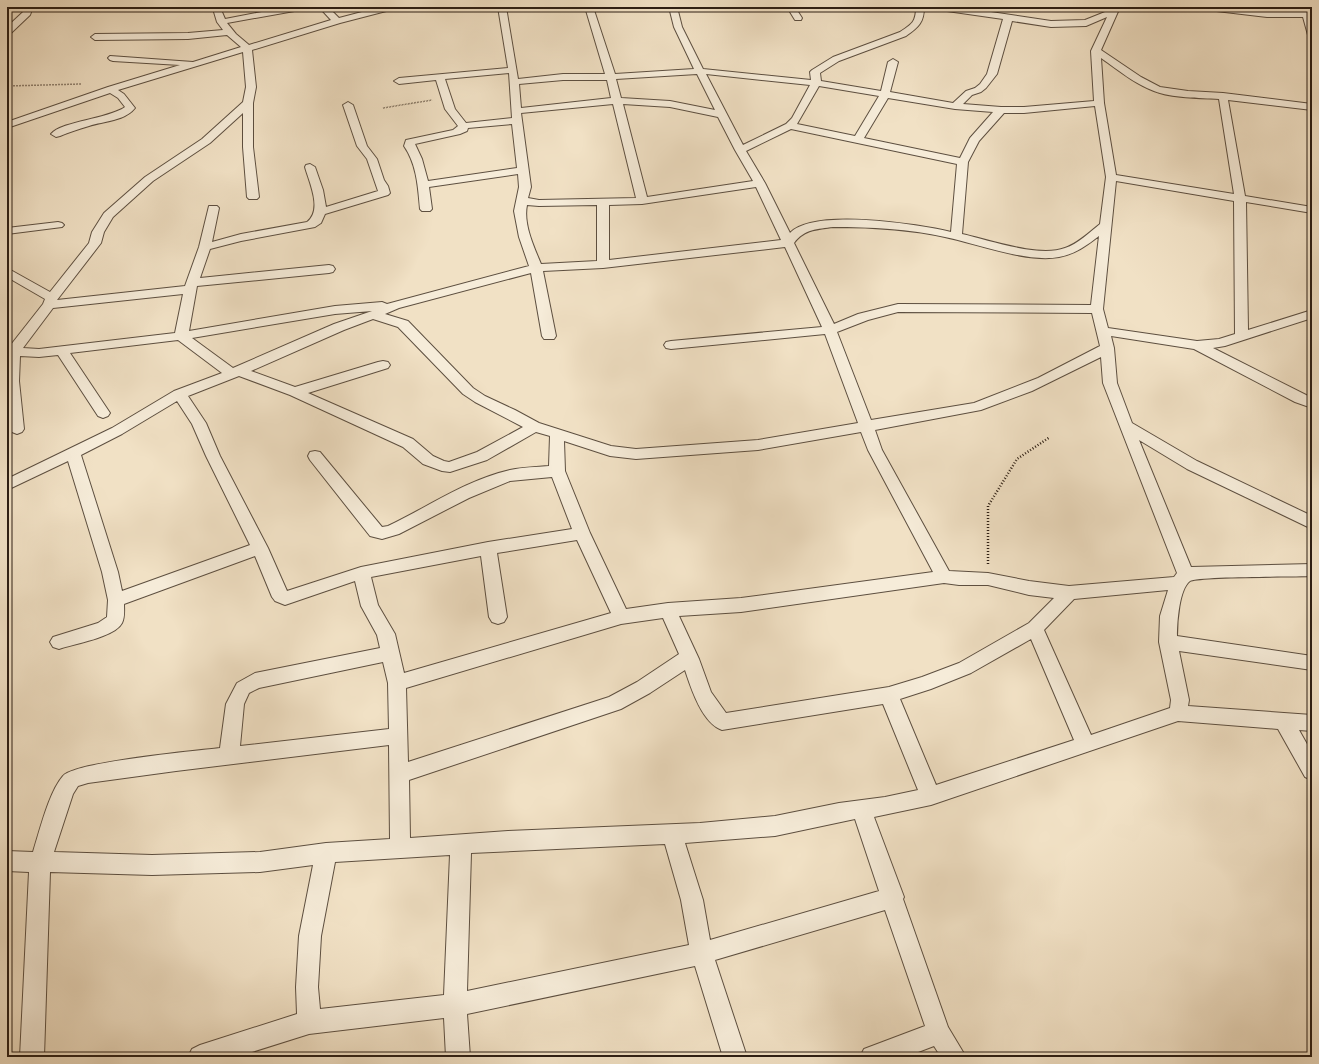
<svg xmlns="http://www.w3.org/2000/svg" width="1319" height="1064" viewBox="0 0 1319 1064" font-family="Cardo,serif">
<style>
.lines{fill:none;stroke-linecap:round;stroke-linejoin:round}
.minor-casing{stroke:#5d4f40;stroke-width:2}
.path-far1{stroke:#2c1e14;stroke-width:1.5;stroke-dasharray:0.5 1;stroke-linecap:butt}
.path{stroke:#2c1e14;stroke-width:2.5;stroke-dasharray:1 2;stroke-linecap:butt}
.minor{fill:#f6ecd9;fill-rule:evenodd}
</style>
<rect width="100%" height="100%" fill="#f1e1c5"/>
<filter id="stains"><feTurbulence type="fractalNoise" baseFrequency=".005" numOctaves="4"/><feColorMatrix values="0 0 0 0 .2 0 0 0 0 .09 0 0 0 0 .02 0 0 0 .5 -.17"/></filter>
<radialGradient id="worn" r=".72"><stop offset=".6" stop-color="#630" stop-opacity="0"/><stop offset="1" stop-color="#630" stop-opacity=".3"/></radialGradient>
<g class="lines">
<!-- minor casing -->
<g class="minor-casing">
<path id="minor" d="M25 7H33L30 15 10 34 7 35V27L23 12Z
M217 7H225L222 12 225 19 287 7H304L300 10 227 23 236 34 249 45 331 20 319 7H328L339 18 381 7H395L394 9 340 23 252 50 256 87 253 103V147L259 197 257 199H249L247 197 243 147V113L210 143 153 181 113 217 104 232 101 243 57 300 185 286 199 247 209 206H217L219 208 212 242 241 234 307 222C323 210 309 182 305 167L306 165 310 164 315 167 323 190 326 207 378 191 367 159 357 146 343 105 348 102 353 105 367 146 377 159 384 180 388 186 390 193 388 195 325 214 321 223 315 227 241 241 210 249 200 278 329 265 333 266 335 269 333 272 329 273 197 286 189 331 335 306 382 302 387 304 529 266 519 237 514 211 519 187 518 174 429 187 432 209 430 211H422L420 209C418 187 417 165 404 146L406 140 453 130 458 126 445 109 436 80 399 84 394 81 399 78 508 68 498 7H506L518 79 563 74H605L585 7H593L615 74 694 69 674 27 669 7H677L682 27 703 69 811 80 810 72 812 70 833 57 900 32C912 24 916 22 916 7H924C924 22 919 27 906 36L839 61 820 73 821 81 881 91 888 62 893 59 898 62 890 92 953 103 966 91 975 88 980 84 987 74 1003 19 940 10 936 7H957L1051 21 1085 20 1110 10 1112 7H1120L1101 50 1141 77 1160 87 1188 91 1223 93 1312 104V110L1228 100 1245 196 1312 207V213L1246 202 1248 330 1312 310V318L1225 346 1213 348 1312 398V408L1295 402 1194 349 1111 336 1114 348 1117 383 1132 423 1197 461 1312 516V529L1187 469 1139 440 1191 567 1312 564V576C1296 577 1197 576 1190 581 1179 589 1177 623 1177 636L1312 656V670L1179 651 1189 700 1188 706 1312 715V731L1299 730 1312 753V780L1305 777 1278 729 1178 721 931 805 874 817 904 897 903 899 948 1027 966 1057H941L934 1046 905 1057H860L864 1049 925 1026 885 910 715 960 747 1057H723L695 966 467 1014 470 1057H446L444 1018 309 1034 236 1057H188L192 1049 200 1045 297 1014 296 987 299 936 313 865 260 872 152 875 50 872 44 1057H20L29 872 7 871V851L33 852C40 830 49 792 63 776 74 762 196 751 220 748L226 704 237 683 255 673 380 648 377 635 361 606 355 581 285 605 275 601 272 597 255 556 124 604C124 610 125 617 122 623 115 637 74 644 59 649L53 647 50 642 53 637 98 623 107 617 108 600 102 572 68 461 7 490V479L112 428 174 391 222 373 178 340 70 353 110 413 108 416 103 418 98 416 58 355 39 357 20 356 19 381 24 429 22 432 17 434 12 432 10 429 7 401V345L10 346 43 304 45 299 7 277V268L50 292 89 243 92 232 104 213 145 177 202 139 243 102 246 87 243 52 118 90 124 94 135 108C125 121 104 121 89 126 79 129 69 132 60 136L56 137 51 134C62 121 108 119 125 107L118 98 110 93 7 128V122L108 87 180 65 113 61 110 60 108 58 110 56 193 62 241 47 227 35 188 39 95 40 91 37 95 34 188 33 223 30 217 22 214 12ZM1107 17 1091 51 1094 101 1024 107H1001L963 104 972 95 981 92 986 88 997 74 1012 21 1051 27 1086 26ZM1101 58C1118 70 1135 84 1154 91 1171 98 1200 98 1219 99L1234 194 1116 175 1104 103ZM509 73 512 118 466 123 455 109 445 79ZM697 74 715 110 670 101 621 98 616 79ZM706 74 810 85 792 118 786 124 743 145ZM563 80H607L611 98 521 108 519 84ZM819 86 879 96 855 136 797 124ZM888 98 955 109 993 112 970 138 960 158 864 138ZM613 104 636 198 539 200 528 198 531 187 521 113ZM623 104 670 107 718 117 735 150 753 181 647 197ZM1095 106 1106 177 1100 224C1090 232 1078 244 1065 248 1039 258 989 240 962 234L968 162 979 141 1004 113H1024ZM512 124 517 168 428 181 422 159 415 144 460 134 467 131 468 128ZM791 129 957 164 951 232C919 224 813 208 790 233L765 183 746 151ZM1116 181 1234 201 1235 334 1219 339 1197 341 1108 328 1103 309ZM756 187 781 240 609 260V205L642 204ZM527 205 539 206 597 205V261L541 264C534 247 523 224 527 205ZM833 227C871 227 909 229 945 237 978 244 1027 263 1059 257 1075 254 1086 246 1099 236L1091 305 898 304 858 314 834 324 794 243C804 229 818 229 833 227ZM785 247 822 327 671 341 666 342 664 345 666 348 671 349 825 334 858 423 758 440 636 449 611 446 539 423 515 410 485 396 473 388 408 321 385 314 399 308 531 273 542 336 544 339H554L556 336 543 271 603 268ZM183 294 175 333 39 349 23 348 53 308ZM372 311 334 324 233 368 192 338 335 314ZM898 312 1092 313 1100 346 1038 378 974 403 871 420 837 332 868 320ZM373 319 398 327 463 394 475 402 523 427 477 452 449 462 444 461 433 456 413 439 308 393 388 368 390 365 388 362 383 361 378 362 295 387 251 371 344 330ZM1101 357 1103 383 1177 573 1174 577 1069 586 1029 581 988 573 949 571 882 450 875 430 981 410 1032 391ZM239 376 290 395 403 447 423 464 442 471 450 472 487 460 536 432 550 436 549 466C536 467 523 467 510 470 466 480 428 507 388 526L382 527 320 452 315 451 310 452 308 456 310 460 370 536 382 539 399 534 469 498 510 481 552 477 572 529 488 542 361 567 287 591 268 548 220 456 206 423 188 396ZM177 401 192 424 206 456 250 545 122 591 118 572 81 455 122 434ZM861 432 868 450 933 572 741 598 668 603 626 609 590 533 565 471 564 441 610 456 636 459 758 450ZM577 540 611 613 404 673 395 634 378 605 371 577 481 556 489 617 492 622 498 624 504 622 507 617 497 553ZM944 583 959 585H988L1029 595 1054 598 1029 623 959 663 922 677 889 687 726 713 711 692 699 659 679 616 741 612ZM1168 590 1160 616 1159 642 1171 700 1170 708 1091 735 1044 630 1074 599ZM663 618 679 654 637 682 609 697 408 762 406 688 621 624ZM1031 639 1074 740 936 785 900 699 931 689 971 673ZM383 662 388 683 389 729 240 746 244 704 249 693 259 688ZM685 670C691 688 702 723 722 730L883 704 918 790 885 797 839 803 775 816 700 823 508 831 410 838 409 780 621 709 650 693ZM389 745 390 839 326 843 260 852 152 855 54 852 73 794 78 786 88 783 176 771ZM855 819 879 891 710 940 703 900 685 843 775 836ZM665 844 681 900 689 945 467 991 471 853ZM450 855 444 995 320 1009 318 987 321 936 335 862Z
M787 7H795L802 18 801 20H795Z
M1204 7H1229L1267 11 1312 12V38L1308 35 1303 17H1267L1208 10Z
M58 222 62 223 64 225 62 227 7 234V228Z"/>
</g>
<!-- path-far1 -->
<path class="path-far1" d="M7 86 81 84
M383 108 432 100"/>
<!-- path -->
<path class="path" d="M988 564V506L1017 459 1050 437"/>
<!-- minor -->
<use href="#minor" class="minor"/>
</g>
<!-- margin -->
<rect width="1319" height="1064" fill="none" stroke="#f1e1c5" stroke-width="24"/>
<rect x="8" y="8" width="1303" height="1048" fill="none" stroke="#2c1e14" stroke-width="2"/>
<rect x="12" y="12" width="1295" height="1040" fill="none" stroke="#2c1e14"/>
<rect width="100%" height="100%" filter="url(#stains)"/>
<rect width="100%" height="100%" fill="url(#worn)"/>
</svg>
